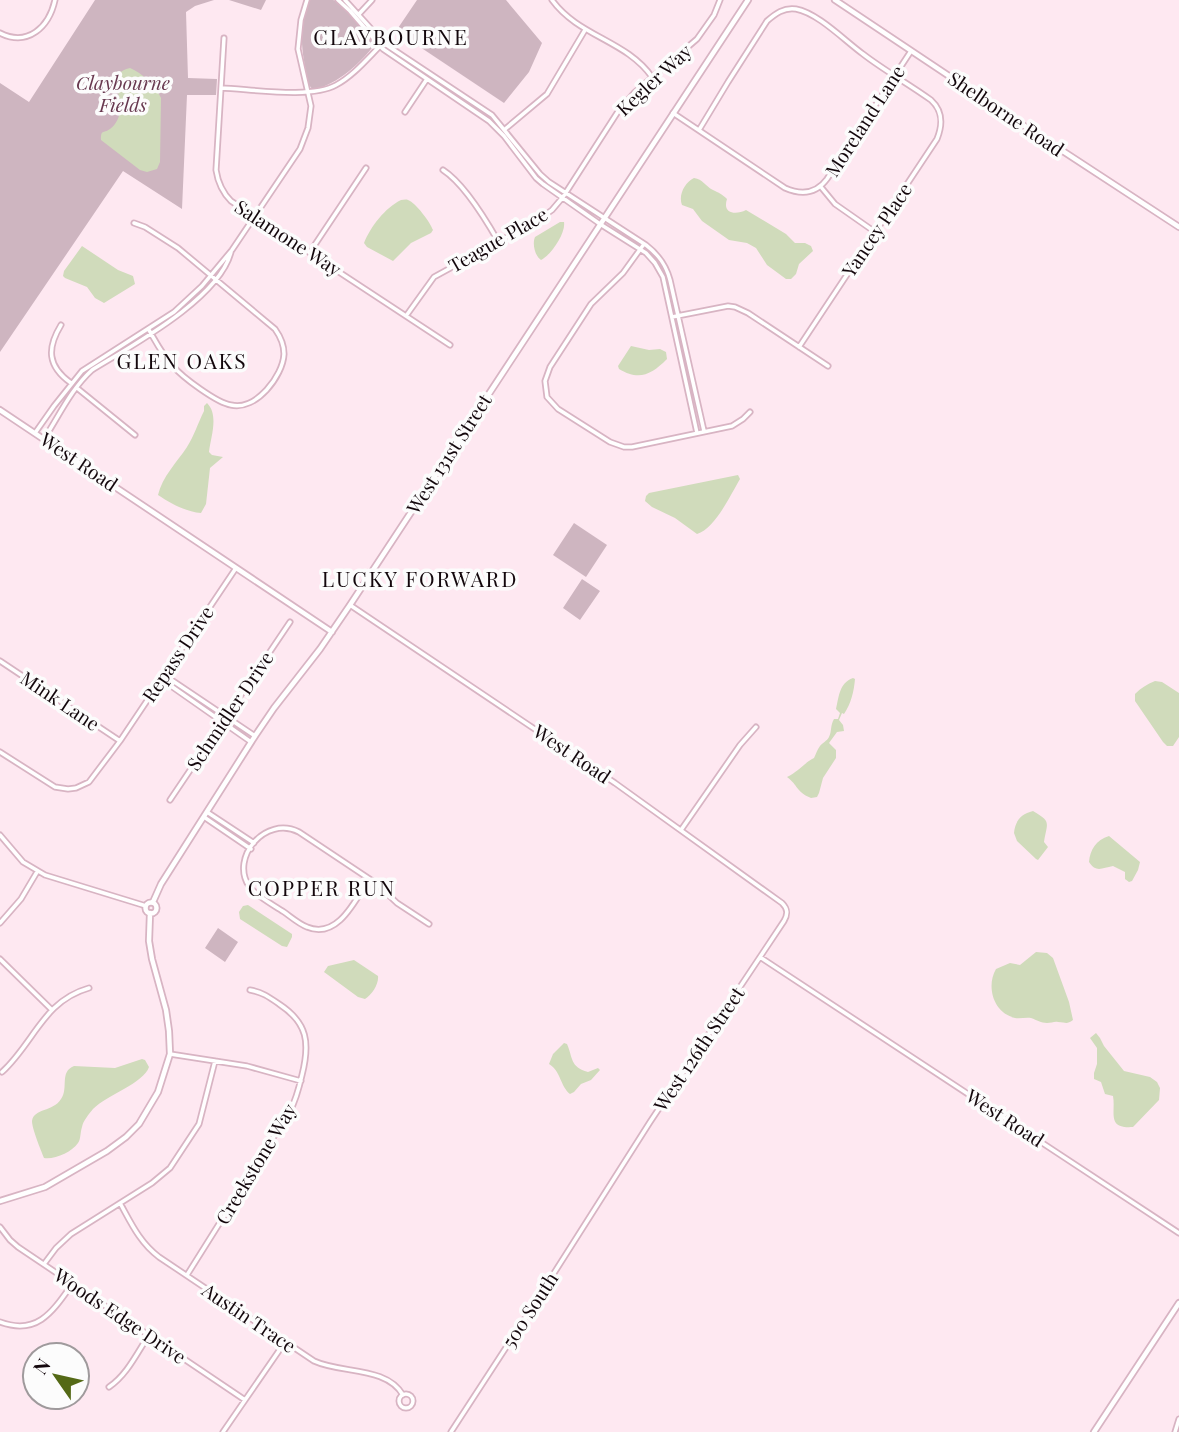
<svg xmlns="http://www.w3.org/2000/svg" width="1179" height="1432" viewBox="0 0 1179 1432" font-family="'Playfair Display',serif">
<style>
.green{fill:#ceb5c0}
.water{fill:#d0dbbb}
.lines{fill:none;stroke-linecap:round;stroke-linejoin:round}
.minor-casing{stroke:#d8b4c3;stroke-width:7}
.tertiary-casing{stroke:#d8b4c3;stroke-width:8}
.minor{stroke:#fff;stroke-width:3.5}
.tertiary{stroke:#fff;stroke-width:4.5}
.labels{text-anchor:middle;stroke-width:7;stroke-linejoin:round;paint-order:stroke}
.street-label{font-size:19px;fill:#13070c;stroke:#fcfcfc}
.park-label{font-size:19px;font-style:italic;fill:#68384f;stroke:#fcfcfc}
.neighbourhood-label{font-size:21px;letter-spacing:2px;fill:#13070c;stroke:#fcfcfc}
</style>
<rect width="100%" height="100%" fill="#fee8f1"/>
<!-- green -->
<path class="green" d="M95 0H214L195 6 186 12 188 78 217 79 216 95H187L182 209 123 171 0 352V83L29 102Z
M229 0H266L261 10Z
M310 0C317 0 326 0 333 0 345 3 369 33 375 44 360 64 338 84 313 90L309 85C302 53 297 32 310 0Z
M417 0H506L542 43 529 72 504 103 396 31Z
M574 523 607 545 586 577 553 555Z
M582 579 600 591 580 620 563 608Z
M218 928 238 942 225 962 205 948Z"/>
<!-- water -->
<path class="water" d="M130 68C142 73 156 86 161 98L160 162 157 169 147 172 140 170 101 140C101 129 103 134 110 129 116 125 120 116 120 110 122 93 106 73 130 68Z
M694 178C703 179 705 186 713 190 719 193 722 194 727 199 722 214 736 215 746 210L786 234 795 243H805L811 246 813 251 799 264 796 274 791 279H786L767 265 756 248 747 243 729 240 702 221 693 209 682 205C678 195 685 182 694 178Z
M401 200C403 200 406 199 408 200 416 203 430 222 433 230L431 233 411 243 393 261 367 247 364 243C371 226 385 208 401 200Z
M560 222H564C566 233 551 255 541 260 535 256 532 244 535 237Z
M82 246 118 270 133 276 135 284 104 303 95 298 87 287 65 278 63 276 64 271Z
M631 346 649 350 660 349 666 352 667 359C651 375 639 381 619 369L618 366Z
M207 403C219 415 211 436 209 452L212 455 223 457 210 468 206 504 201 513C186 512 170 503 158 495 162 477 177 462 187 447 194 436 198 423 204 411V406Z
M738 475 740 479C731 494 715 529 697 534L675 518 652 507 645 501 646 496 649 493Z
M853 678 855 679C854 691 851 704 844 714L842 713 839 720 843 725 844 731 837 732 829 743 836 750V758L823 778 819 793 817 797 811 798C796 792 798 785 787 777 798 772 804 763 814 758 816 754 817 750 820 746 822 743 827 741 829 737 832 731 830 726 834 719H838L840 713 836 709C839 697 839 683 853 678Z
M1155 681 1162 682 1179 693V737L1173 746H1167L1163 742 1135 701V694C1141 688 1147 684 1155 681Z
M1033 811C1052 822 1047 822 1044 842L1048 847 1038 860 1036 859 1017 841 1014 833C1015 821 1021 814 1033 811Z
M1109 836 1140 862 1138 870 1132 881 1129 882 1125 879V872L1113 866C1102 868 1096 873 1089 862 1090 850 1096 840 1109 836Z
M248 905 292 934V937L287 947 282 946 240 919 239 912 243 906Z
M1036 952 1047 953 1053 958 1069 1002 1073 1020C1066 1025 1066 1022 1058 1022 1055 1021 1051 1023 1047 1023 1041 1023 1037 1020 1031 1018 1026 1017 1020 1019 1015 1018 993 1013 986 986 996 969L1010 963 1020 965Z
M354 960 378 976C379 984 372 995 365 999L358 997 324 972 328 966Z
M1096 1033 1100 1038 1104 1046 1124 1071 1150 1077 1157 1082 1160 1088 1159 1100 1133 1127C1106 1129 1116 1112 1113 1096L1105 1094 1101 1082 1094 1079V1073L1097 1064V1048L1090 1038Z
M564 1043 567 1044C573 1058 570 1067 588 1072L598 1068 600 1070 591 1080 581 1084 574 1092 570 1094C560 1086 561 1071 549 1064L553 1054Z
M142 1059 145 1060 149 1067C144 1083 107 1095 93 1109 89 1114 83 1121 82 1127 80 1133 81 1139 78 1143 72 1152 54 1160 44 1158 41 1150 32 1129 32 1121 34 1108 53 1112 61 1099 69 1088 59 1072 74 1066L115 1068Z"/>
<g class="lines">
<!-- minor casing -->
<g class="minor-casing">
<path id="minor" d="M338 0 350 11 383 49 489 121 504 136 536 178 543 184 600 224 646 253 655 263 663 277 697 433
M345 0 385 44 492 115 540 174 549 182 646 245C659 255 666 265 670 280L704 431
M552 0C579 37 626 40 652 77
M359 14 372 0
M0 33C28 47 49 27 55 0
M224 38 216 170C218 183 222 192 231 201L450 345
M221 88C251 89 311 99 336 85 353 76 367 59 381 45
M405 112 427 79
M673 113 785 188C801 195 816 194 827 179L911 51
M504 130 547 94 585 30
M699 130 728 82 767 21C775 14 784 7 796 9 818 13 845 41 863 54 885 71 909 84 931 100 943 111 943 124 937 139L799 347
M443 170C463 183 486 220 498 241
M821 187 835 204 875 232
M134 223 145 227 178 248 275 329C280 336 284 344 284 354 283 376 256 411 231 405 217 403 182 377 173 366 163 356 156 342 149 330
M644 244 623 273 591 304 550 367 545 381 547 397 558 409 610 442 624 447H632L732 426 743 419 750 412
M310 252 366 168
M406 316 434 277 538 220 552 210 563 197 619 110 634 93 697 39 714 15 720 0
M672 317 728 306 735 307 748 313 828 366
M61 325C47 348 47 366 71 383
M77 388 135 435
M35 433 54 406 82 371 174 312 202 286 232 250 300 149 308 128 311 106 298 49 301 20 307 0
M44 439C59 416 71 389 92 370 131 346 219 299 231 252
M350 605 615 783 782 903C788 909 788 914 784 921L650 1122 535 1303 451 1432
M0 661 120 741
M164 675 255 736
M161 679 251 742
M0 752 55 787 68 789 76 788 89 782 120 741 236 568
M170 800 290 622
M207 812 254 843
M204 817 251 849
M681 830 740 745 756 727
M0 835 23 862 45 875 146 906
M369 879C356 899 338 940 307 927 299 924 291 917 284 912 274 905 257 897 249 886 230 858 265 815 299 832L377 884 397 903 429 924
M0 923 21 899 37 872
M760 957 1179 1233
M0 959 52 1010
M170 1054 247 1066 301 1081
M2 1072C34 1043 43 1001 89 988
M120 1203C131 1223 140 1243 159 1257L314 1361C342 1374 386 1366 403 1395
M0 1227 10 1240 18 1247 245 1400
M44 1264 56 1248 71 1234 152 1183 170 1168 199 1124 215 1061
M187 1275 290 1111C296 1100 299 1088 302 1075 310 1043 308 1023 279 1004 269 997 262 992 250 990
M0 1322C38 1336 53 1311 73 1283
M109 1387C127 1375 137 1353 149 1335
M399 1401a7 7 0 1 1 14 0a7 7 0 1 1-14 0Z
M223 1432 285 1342
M1175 1432 1179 1419"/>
</g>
<!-- tertiary casing -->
<g class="tertiary-casing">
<path id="tertiary" d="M835 0 997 108 1179 227
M0 410 332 632
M153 902 161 884 255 736 274 708 320 649 350 605 748 0
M145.5 908a5.5 5.5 0 1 1 11 0a5.5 5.5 0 1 1-11 0Z
M0 1201 45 1187 107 1151 126 1137 139 1124 158 1092 170 1054 169 1031 166 1010 152 959 149 941 150 913
M1094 1432 1179 1303"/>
</g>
<!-- minor -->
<use href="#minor" class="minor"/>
<!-- tertiary -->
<use href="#tertiary" class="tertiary"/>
</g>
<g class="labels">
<!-- street labels -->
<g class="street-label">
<text transform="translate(654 80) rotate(-43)" y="7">Kegler Way</text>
<text transform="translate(1006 114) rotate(34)" y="7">Shelborne Road</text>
<text transform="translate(865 121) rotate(-57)" y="7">Moreland Lane</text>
<text transform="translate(877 230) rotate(-56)" y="7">Yancey Place</text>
<text transform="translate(288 238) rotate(33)" y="7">Salamone Way</text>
<text transform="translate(498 240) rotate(-30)" y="7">Teague Place</text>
<text transform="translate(449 454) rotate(-57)" y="7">West 131st Street</text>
<text transform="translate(79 462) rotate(34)" y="7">West Road</text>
<text transform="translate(178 654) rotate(-56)" y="7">Repass Drive</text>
<text transform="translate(60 701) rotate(34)" y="7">Mink Lane</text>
<text transform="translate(230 711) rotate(-56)" y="7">Schmidler Drive</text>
<text transform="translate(572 754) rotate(34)" y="7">West Road</text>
<text transform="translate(699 1049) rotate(-56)" y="7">West 126th Street</text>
<text transform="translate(1005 1118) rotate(33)" y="7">West Road</text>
<text transform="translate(256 1164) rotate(-59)" y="7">Creekstone Way</text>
<text transform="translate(530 1310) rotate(-57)" y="7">500 South</text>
<text transform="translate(120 1316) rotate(34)" y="7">Woods Edge Drive</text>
<text transform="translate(249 1318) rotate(34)" y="7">Austin Trace</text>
</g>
<!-- park labels -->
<g class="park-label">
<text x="123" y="90">Claybourne<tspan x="123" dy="22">Fields</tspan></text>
</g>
<!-- neighbourhood labels -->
<g class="neighbourhood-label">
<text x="391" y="45">CLAYBOURNE</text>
<text x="182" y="369">GLEN OAKS</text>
<text x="420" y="587">LUCKY FORWARD</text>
<text x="322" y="896">COPPER RUN</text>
</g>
</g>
<!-- north arrow -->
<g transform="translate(56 1376) rotate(304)"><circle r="33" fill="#fcfcfc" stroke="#9f9a9c" stroke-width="2"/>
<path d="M0-5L12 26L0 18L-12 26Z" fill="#546916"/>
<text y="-10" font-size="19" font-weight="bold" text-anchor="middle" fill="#13070c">N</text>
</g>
</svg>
